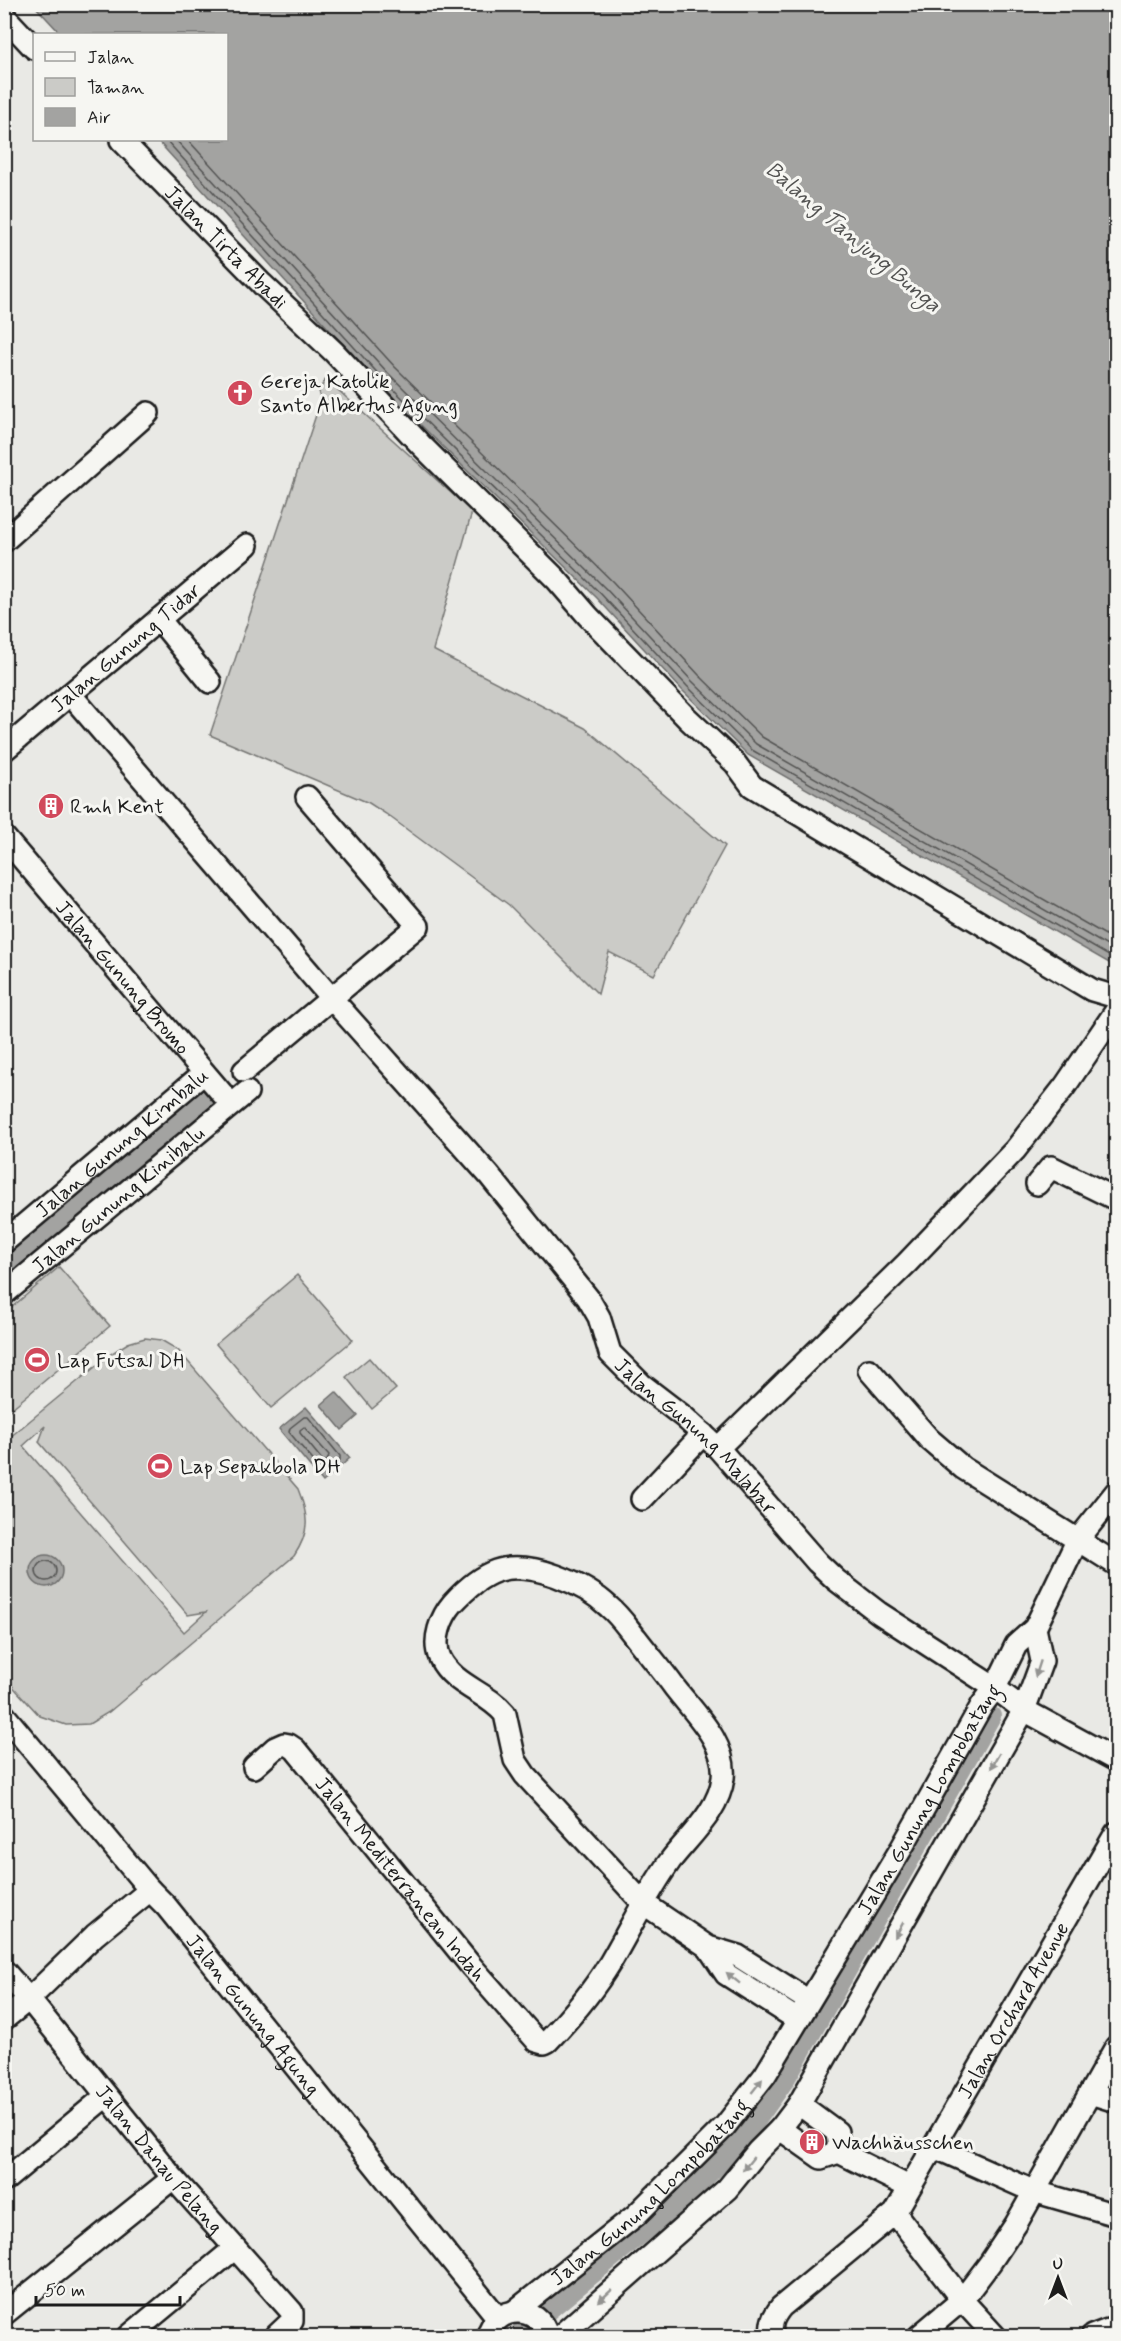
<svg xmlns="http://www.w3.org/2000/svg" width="1121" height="2341" viewBox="0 0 1121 2341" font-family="Mynerve,sans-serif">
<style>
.green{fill:#cbcbc7;stroke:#747472;stroke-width:1.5;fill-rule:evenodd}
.water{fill:#a3a3a1;stroke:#6d6d6c;stroke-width:1.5}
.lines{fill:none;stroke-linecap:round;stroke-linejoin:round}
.shore{stroke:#525251;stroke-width:1.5}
.canal{stroke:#a3a3a1;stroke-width:20}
.street-casing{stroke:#1c1c1c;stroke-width:26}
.street{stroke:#f6f6f2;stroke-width:21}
.oneway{fill:#949492}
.labels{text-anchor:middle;stroke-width:6;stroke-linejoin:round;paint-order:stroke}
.street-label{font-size:21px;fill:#1c1c1c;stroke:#f6f6f2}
.poi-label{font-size:21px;fill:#1c1c1c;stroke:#f6f6f2;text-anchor:start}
.water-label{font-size:22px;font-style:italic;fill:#525251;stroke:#f6f6f2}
</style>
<rect width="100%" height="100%" fill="#e9e9e5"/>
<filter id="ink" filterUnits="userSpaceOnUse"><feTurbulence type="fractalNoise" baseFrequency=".0167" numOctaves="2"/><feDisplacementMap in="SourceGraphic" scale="12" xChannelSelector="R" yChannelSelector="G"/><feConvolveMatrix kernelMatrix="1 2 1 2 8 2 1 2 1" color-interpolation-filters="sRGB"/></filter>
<g filter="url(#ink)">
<!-- green -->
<path class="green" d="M326 379 472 512 433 650 585 728 725 846 654 975 609 952 598 994 509 905 386 814 369 803 210 735 320 403 319 390Z
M59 1267 110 1326 5 1414V1313Z
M297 1275 353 1340 271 1408 216 1344Z
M145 1338 161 1340 178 1350 298 1489C309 1516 310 1532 294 1556L109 1712 89 1724 66 1725 40 1716 5 1678 4 1442 112 1353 128 1343ZM45 1426 39 1442 188 1615 206 1612 184 1632 23 1446Z
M369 1358 396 1389 372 1409 346 1377Z"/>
<!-- water -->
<path class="water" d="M34 5H1116V967L748 755 682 690 597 598 378 383 157 140H226V34H61Z
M336 1392 358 1416 342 1430 321 1405Z
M306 1407 350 1458 323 1482 279 1429Z
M30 1571a16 16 0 1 1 32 0a16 16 0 1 1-32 0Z"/>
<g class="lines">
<!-- shore -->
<path class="shore" d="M166 140 383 379 601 594 687 686 752 750 1116 960
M176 140 388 373 606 589 692 681 756 744 1116 951
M188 140 395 367 613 582 699 675 762 737 1116 941
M304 1417H308L340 1456V1460L325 1472 322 1471 289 1432 290 1428Z
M304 1427 329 1455 327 1461H323L300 1433V1430Z
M36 1571a10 10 0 1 1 20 0a10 10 0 1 1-20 0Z"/>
<!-- canal -->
<path class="canal" d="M4 1266 208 1100
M517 2336 689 2194 745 2136 784 2081 991 1716"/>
<!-- street casing -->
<g class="street-casing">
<g id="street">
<path d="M4 16 34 48"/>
<path id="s1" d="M121 140 262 284 334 352 421 445 556 579 588 616 687 718 735 763 752 786 1092 990 1116 997"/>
<path d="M4 541 148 413"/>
<path d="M159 619 210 682"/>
<path id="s2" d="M70 694 332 999 489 1175 588 1298 599 1317 610 1353 641 1384 684 1417 718 1448 817 1562 836 1580 879 1613 995 1688 1024 1710 1116 1760"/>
<path id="s3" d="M4 750 247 545"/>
<path id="s4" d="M4 837 231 1104"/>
<path d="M244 1071 418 926 307 797"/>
<path d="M1037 1184 1051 1167 1116 1199"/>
<path id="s5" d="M4 1242 204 1073"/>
<path id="s6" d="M4 1294 247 1092"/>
<path d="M869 1370 929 1439 963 1468 1116 1564"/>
<path d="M718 1448 907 1263 1015 1150 1065 1086 1116 1011"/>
<path d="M642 1499 703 1434"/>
<path id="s7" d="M4 1715 150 1890 166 1906 498 2318"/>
<path id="s8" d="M254 1767 275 1748 284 1744 289 1745 295 1749 472 1967 537 2041 544 2043 548 2041C571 2017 593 1991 610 1963 630 1929 647 1893 670 1861 689 1836 719 1811 723 1778 727 1743 694 1713 675 1688 663 1671 649 1655 636 1638 627 1627 620 1616 609 1607 585 1584 530 1559 496 1571 479 1577 465 1590 453 1603 441 1617 432 1640 440 1658 453 1685 487 1692 505 1714L515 1760 525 1775 643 1903 708 1947 738 1956 809 2001"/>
<path d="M708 1947 726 1974 798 2020"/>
<path id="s9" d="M4 1971 29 1999 173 2178 292 2312V2321L276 2336"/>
<path d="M4 2019 29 1999 95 1935 150 1890"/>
<path d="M1090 2093 1116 2101"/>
<path d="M799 2104 837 2132 839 2152"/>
<path d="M780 2129 821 2158 839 2152 909 2187"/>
<path d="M934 2147 1033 2191 1116 2215"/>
<path d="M4 2181 106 2096"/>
<path d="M895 2213 962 2300 995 2336"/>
<path id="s10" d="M515 2311 636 2215 725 2126 765 2075 901 1849 982 1705 995 1688 1016 1645 1035 1628 1077 1541 1116 1492"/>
<path d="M4 2314 173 2178"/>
<path d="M129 2336 235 2248"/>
<path d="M488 2336C495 2304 540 2304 547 2336"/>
<path d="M560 2336 727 2189 758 2151 780 2129 799 2104 1024 1710 1042 1661 1035 1628"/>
<path id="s11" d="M773 2336C769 2324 774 2316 781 2307L895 2213 1116 1833"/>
<path d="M919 2336 962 2300 990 2263 1016 2224 1116 2047"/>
<path d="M1092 2336 1108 2330H1116"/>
</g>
</g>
<!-- street -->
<use href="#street" class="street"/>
</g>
<!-- one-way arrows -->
<defs><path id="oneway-solid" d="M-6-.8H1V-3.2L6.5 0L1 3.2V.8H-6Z" transform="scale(1.5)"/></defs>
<g class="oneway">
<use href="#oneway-solid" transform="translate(1038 1669) rotate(108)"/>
<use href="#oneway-solid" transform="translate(995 1761) rotate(120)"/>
<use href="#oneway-solid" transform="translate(899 1930) rotate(120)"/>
<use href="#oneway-solid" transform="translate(733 1978) rotate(-141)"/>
<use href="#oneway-solid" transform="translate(757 2086) rotate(-52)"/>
<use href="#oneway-solid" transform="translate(748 2164) rotate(129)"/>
<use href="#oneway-solid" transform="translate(605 2296) rotate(138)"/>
</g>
</g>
<!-- icons -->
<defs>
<g id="church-disc" transform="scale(1.35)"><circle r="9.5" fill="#d1495b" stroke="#f6f6f2"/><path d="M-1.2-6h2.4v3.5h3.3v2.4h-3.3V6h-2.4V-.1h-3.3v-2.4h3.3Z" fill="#fff"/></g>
<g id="building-disc" transform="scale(1.35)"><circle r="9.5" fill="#d1495b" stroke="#f6f6f2"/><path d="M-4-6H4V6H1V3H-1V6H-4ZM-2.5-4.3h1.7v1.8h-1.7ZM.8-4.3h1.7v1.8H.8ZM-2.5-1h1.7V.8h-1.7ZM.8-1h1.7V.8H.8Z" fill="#fff"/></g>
<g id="stadium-disc" transform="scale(1.35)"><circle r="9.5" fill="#d1495b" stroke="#f6f6f2"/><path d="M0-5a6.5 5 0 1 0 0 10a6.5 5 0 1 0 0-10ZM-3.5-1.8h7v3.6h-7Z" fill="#fff"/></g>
</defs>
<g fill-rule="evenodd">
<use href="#church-disc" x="240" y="393"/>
<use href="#building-disc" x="51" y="806"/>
<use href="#stadium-disc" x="37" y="1360"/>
<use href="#stadium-disc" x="160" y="1466"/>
<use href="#building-disc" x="812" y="2142"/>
</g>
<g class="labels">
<!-- street labels -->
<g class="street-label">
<text dy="7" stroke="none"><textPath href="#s1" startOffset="150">Jalan Tirta Abadi</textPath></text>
<text dy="7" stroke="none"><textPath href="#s3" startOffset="159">Jalan Gunung Tidar</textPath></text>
<text dy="7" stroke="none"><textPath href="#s4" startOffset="184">Jalan Gunung Bromo</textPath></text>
<text dy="7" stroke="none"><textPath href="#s5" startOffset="154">Jalan Gunung Kimbalu</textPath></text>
<text dy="7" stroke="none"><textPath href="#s6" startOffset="148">Jalan Gunung Kinibalu</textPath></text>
<text dy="7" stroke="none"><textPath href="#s2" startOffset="975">Jalan Gunung Malabar</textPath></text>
<text dy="7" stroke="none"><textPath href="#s10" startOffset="666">Jalan Gunung Lompobatang</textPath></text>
<text dy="7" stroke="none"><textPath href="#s8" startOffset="218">Jalan Mediterranean Indah</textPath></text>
<text dy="7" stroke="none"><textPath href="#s11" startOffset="414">Jalan Orchard Avenue</textPath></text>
<text dy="7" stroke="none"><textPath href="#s7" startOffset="390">Jalan Gunung Agung</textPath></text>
<text dy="7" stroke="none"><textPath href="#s9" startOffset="244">Jalan Danau Pelang</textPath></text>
<text dy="7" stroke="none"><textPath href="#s10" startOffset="180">Jalan Gunung Lompobatang</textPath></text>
</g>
<!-- poi labels -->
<g class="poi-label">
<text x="260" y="388">Gereja Katolik<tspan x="260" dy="24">Santo Albertus Agung</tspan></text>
<text x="70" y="813">Rmh Kent</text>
<text x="57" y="1367">Lap Futsal DH</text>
<text x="180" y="1473">Lap Sepakbola DH</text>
<text x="832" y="2149">Wachhäusschen</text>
</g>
<!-- water labels -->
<g class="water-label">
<text transform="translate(854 236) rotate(40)" y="8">Balang Tanjung Bunga</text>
</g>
</g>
<!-- margin -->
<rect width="1121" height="2341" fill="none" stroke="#f6f6f2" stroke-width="24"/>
<rect x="12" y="12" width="1097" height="2317" fill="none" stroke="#1c1c1c" stroke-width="2" filter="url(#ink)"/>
<!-- legend -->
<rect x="33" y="33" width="195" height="108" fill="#f6f6f2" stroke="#9f9f9c" stroke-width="1.5"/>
<rect x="45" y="52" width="30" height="9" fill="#f6f6f2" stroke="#9f9f9c" stroke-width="1.5"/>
<text x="87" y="63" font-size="18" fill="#1c1c1c">Jalan</text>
<rect x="45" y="78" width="30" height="18" fill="#cbcbc7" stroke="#9f9f9c" stroke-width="1.5"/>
<text x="87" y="93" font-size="18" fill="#1c1c1c">Taman</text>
<rect x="45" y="108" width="30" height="18" fill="#a3a3a1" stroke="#9f9f9c" stroke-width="1.5"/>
<text x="87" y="123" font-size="18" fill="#1c1c1c">Air</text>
<!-- north arrow -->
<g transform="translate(1058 2278)" stroke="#f6f6f2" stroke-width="4.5" paint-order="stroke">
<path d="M0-4.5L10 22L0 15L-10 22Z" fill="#1c1c1c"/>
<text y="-9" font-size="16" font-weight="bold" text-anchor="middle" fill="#1c1c1c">U</text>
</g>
<!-- scale -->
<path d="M36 2296v9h144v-9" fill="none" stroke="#1c1c1c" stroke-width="3"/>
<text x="45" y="2296" font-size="18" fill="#1c1c1c" stroke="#f6f6f2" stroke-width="4.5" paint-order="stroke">50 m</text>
</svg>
